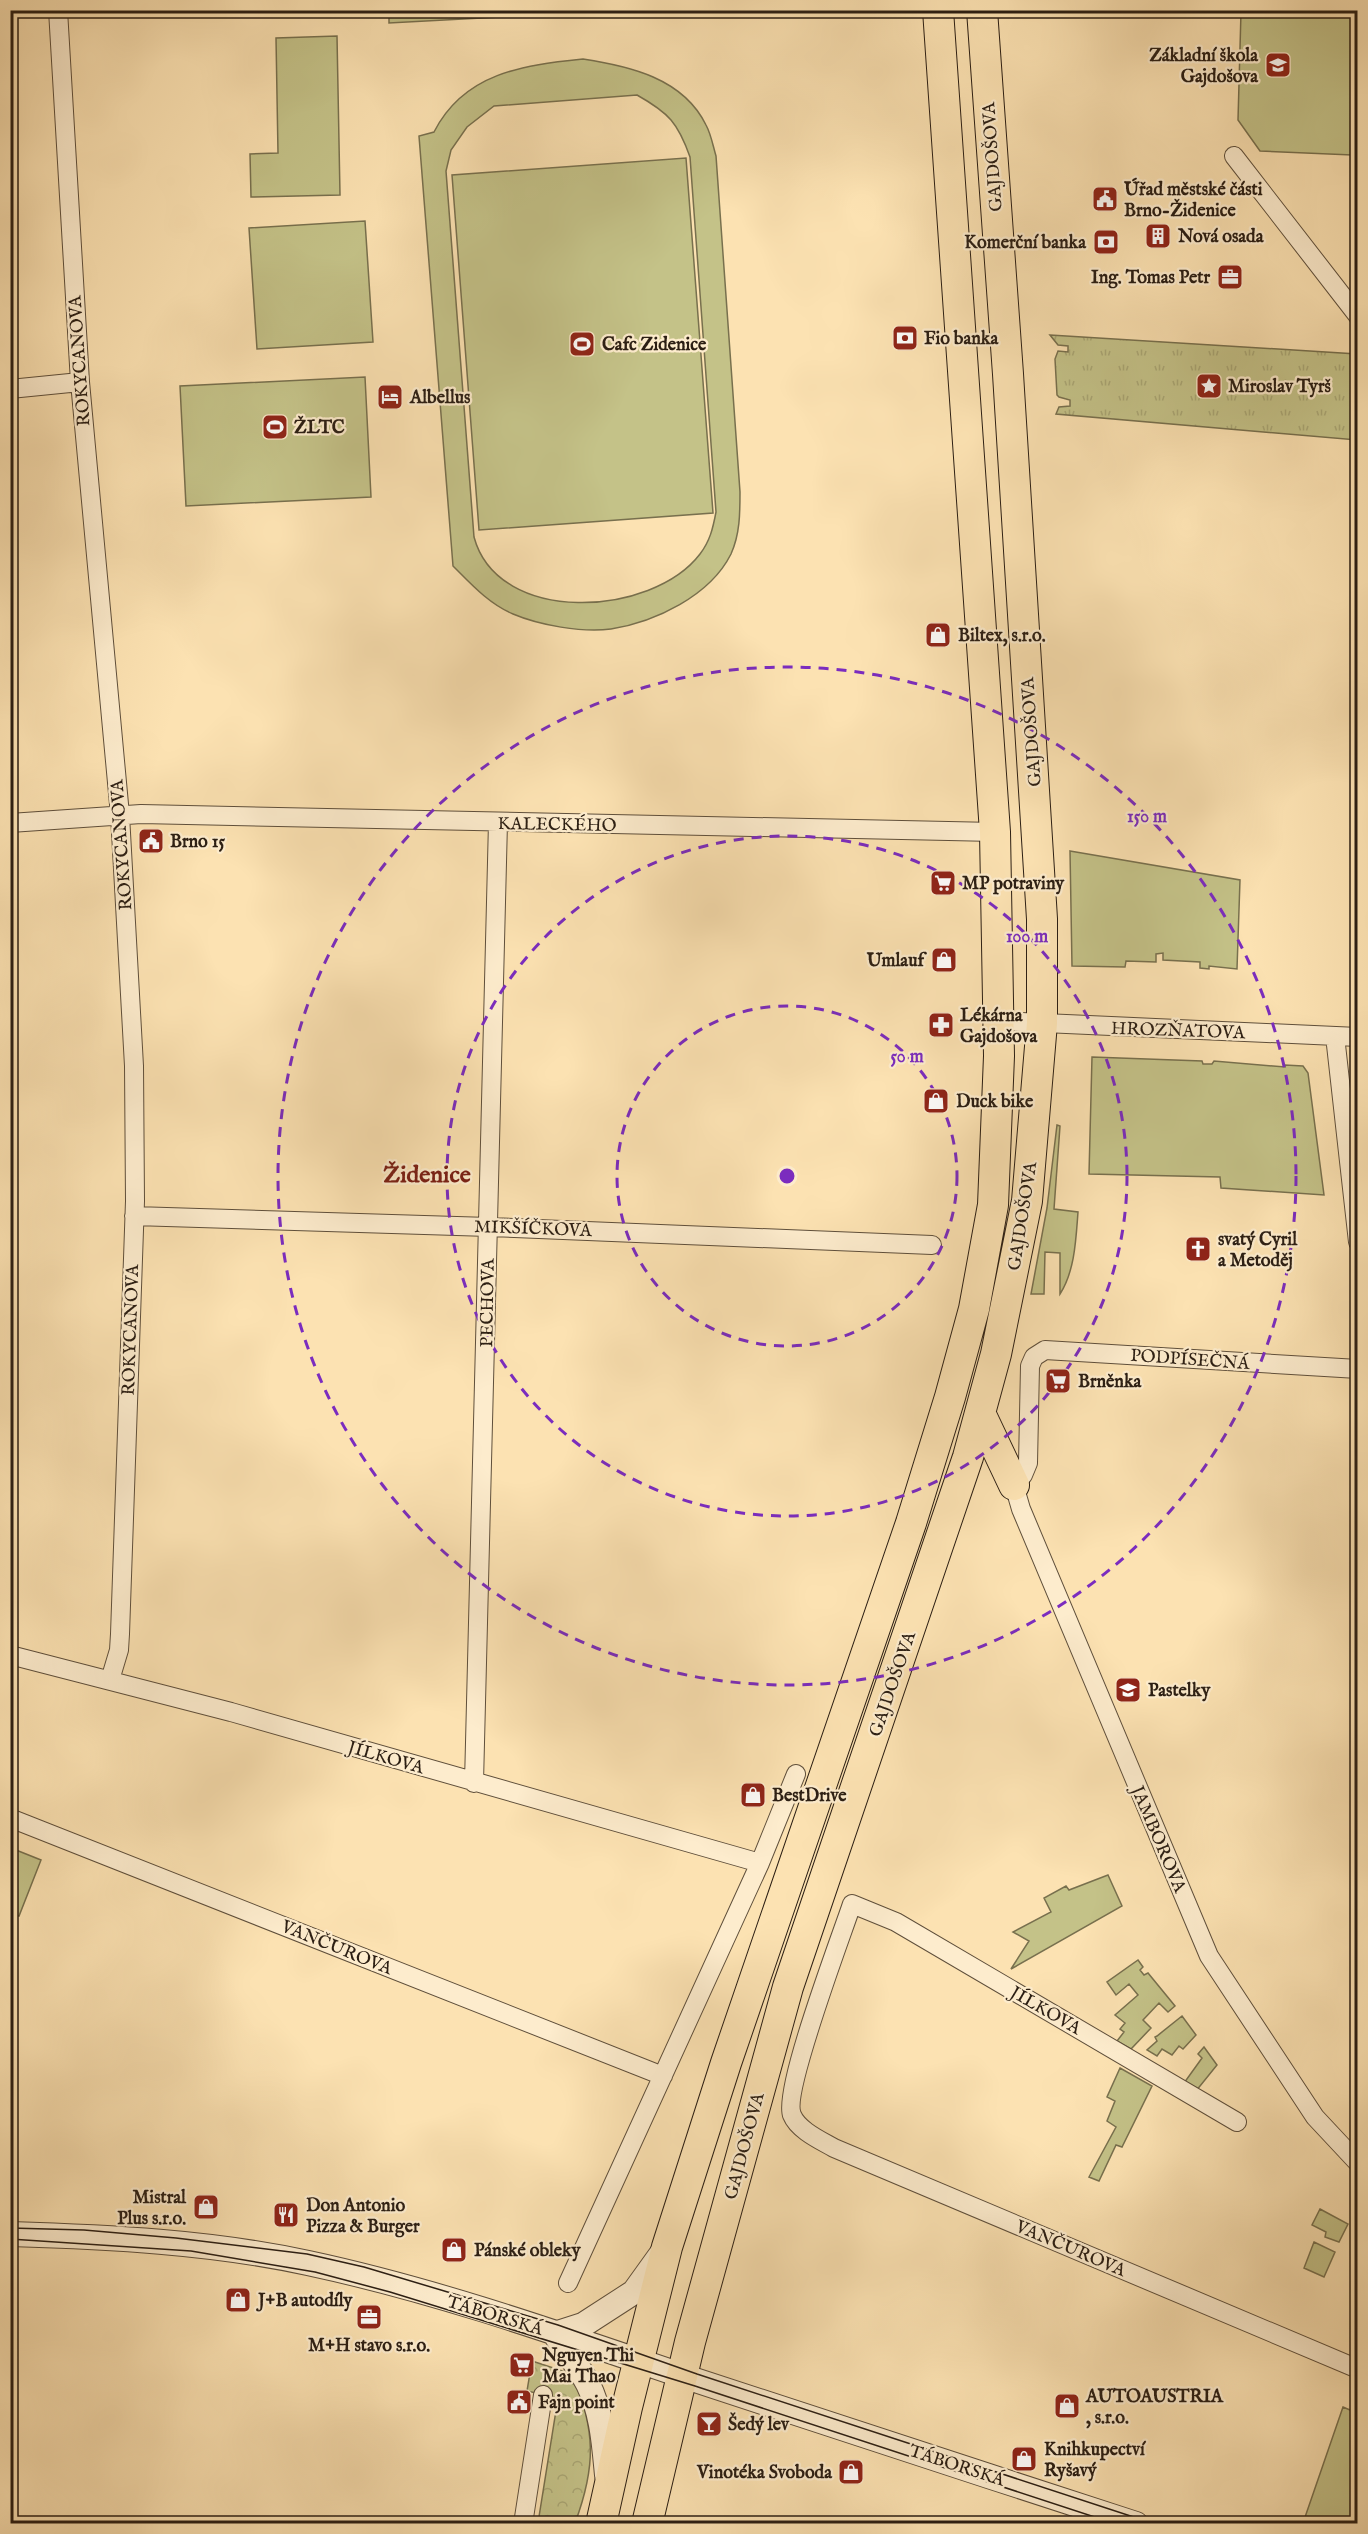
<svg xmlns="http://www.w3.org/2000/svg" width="1368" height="2534" viewBox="0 0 1368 2534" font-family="'IM FELL English',serif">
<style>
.green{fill:#c4c288;stroke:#78704e;stroke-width:1.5;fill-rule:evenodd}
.forest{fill:url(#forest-crowns);stroke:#78704e;stroke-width:1.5}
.park{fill:url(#park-tufts);stroke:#78704e;stroke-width:1.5}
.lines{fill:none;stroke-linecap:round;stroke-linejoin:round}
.minor-casing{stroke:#5f4f3b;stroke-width:20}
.tertiary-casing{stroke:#5f4f3b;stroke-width:26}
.primary-casing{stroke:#2b1e13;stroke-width:32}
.minor{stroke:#fdeccd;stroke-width:18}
.tertiary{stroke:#fdeccd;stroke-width:24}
.primary{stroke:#fce2b2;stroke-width:30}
.tram{stroke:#2b1e13;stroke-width:1.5}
.ring{fill:none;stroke:#7b2cbf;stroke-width:3;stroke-dasharray:10 8}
.labels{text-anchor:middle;stroke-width:4.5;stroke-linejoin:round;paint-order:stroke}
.poi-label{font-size:18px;font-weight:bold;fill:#2b1e13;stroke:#fdeccd;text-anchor:start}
.street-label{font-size:18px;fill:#2b1e13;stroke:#fdeccd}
.district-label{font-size:24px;font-weight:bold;fill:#7a1f14;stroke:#fdeccd}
.centre{fill:#7b2cbf;stroke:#fdeccd;stroke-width:3}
.ring-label{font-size:18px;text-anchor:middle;font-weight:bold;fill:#7b2cbf;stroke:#fdeccd;stroke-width:4.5;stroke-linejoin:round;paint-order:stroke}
</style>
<defs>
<pattern id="forest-crowns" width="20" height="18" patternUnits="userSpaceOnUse" patternTransform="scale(1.5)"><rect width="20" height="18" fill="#c4c288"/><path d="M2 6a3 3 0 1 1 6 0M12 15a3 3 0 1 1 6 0" fill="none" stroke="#a9a674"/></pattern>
<pattern id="park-tufts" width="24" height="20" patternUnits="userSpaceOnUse" patternTransform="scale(1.5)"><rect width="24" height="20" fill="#c4c288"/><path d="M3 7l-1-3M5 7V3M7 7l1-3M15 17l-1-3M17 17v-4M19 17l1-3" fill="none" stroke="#a9a674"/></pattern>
</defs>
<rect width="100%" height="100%" fill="#fce2b2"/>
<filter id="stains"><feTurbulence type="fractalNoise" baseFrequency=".00333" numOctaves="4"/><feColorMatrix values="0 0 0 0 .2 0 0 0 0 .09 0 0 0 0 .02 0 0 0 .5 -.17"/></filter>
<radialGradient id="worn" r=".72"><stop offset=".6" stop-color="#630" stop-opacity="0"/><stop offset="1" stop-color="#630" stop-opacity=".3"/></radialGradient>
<!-- green -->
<path class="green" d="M389 10H610V11L389 23Z
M1241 12 1354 16 1352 155 1260 151 1238 120Z
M337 36 340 195 251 197 250 154 278 153 276 38Z
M583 59C629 66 683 78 706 125 711 134 713 146 716 156L740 492C740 513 740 534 731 554 710 596 655 622 611 629 582 633 539 625 513 614 489 604 471 584 453 566L419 136 434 132C464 73 523 65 583 59ZM637 95C669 113 678 123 690 157L716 512C713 528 710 541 700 554 652 617 498 626 474 537L446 171 451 150 467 127 494 106Z
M686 158 713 513 479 530 452 175Z
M365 221 373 342 257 349 249 228Z
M365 377 371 497 186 506 180 386Z
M1070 851 1240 880 1237 969 1209 966V969L1200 968V962L1163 960V953L1156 954V962L1126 961 1125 967 1072 966Z
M1092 1057 1202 1061 1203 1064H1212L1214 1061 1285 1067V1065L1303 1066 1308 1073 1324 1195 1221 1188 1220 1177 1089 1174Z
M1057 1125 1060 1126 1054 1209 1078 1212C1076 1238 1075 1271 1060 1294V1253L1045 1252 1044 1294H1031L1047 1208Z
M11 1848 41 1860 19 1916 11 1914Z
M1108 1875 1122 1906 1011 1969 1029 1941 1013 1932 1051 1912 1044 1898 1066 1886 1069 1890Z
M1138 1960 1143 1967 1140 1970 1144 1975 1148 1973 1175 2006 1168 2012 1159 2003 1143 2020 1151 2028 1131 2049 1117 2041 1124 2032 1120 2029 1125 2023 1115 2015 1138 1995 1129 1984 1116 1995 1107 1982Z
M1182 2016 1196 2035 1183 2049 1179 2046 1172 2055 1162 2049 1157 2056 1147 2050 1157 2041 1155 2037 1157 2036Z
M1204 2047 1217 2065 1196 2091 1184 2083 1202 2058 1198 2054Z
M1120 2068 1152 2086 1122 2147 1116 2145 1099 2181 1089 2177 1116 2127 1107 2121 1115 2101 1107 2097Z
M1320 2209 1348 2224 1339 2242 1325 2237 1326 2232 1312 2225Z
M1314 2242 1335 2252 1324 2277 1304 2268Z
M1343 2407 1357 2413V2523H1303Z"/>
<!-- forest -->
<path class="forest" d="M532 2361 572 2374C596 2430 596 2467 575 2523H538L558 2398 527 2391Z"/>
<!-- park -->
<path class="park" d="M1050 335 1357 354V440L1056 414 1059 407 1070 406V400L1059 397 1057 395 1055 359 1058 351 1068 352V346L1058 345Z"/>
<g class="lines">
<!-- minor casing -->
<g class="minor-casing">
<path id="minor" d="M58 10 80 382 120 815 134 1066 135 1201 120 1634 119 1650 110 1680
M1234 156 1358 316
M10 389 80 382
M10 823 141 814 995 832
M999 1021 1358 1037
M1335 1036 1358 1242
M134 1216 489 1227 932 1245
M1358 1369 1045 1350 1034 1357 1030 1366 1028 1463 1023 1475 1014 1485 1021 1509 1209 1956 1315 2117 1358 2163
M10 1655 231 1712 760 1863
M474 1783 498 822
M10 1818 663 2076
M1237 2122 896 1922 852 1904C841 1937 782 2092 792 2115 798 2130 820 2140 834 2148L1358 2369
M568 2283 760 1863 796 1774
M523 2524 543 2395"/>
</g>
<!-- tertiary casing -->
<g class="tertiary-casing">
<path id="tertiary" d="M10 2234C109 2237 211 2242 308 2263 439 2291 568 2337 695 2380 842 2429 989 2476 1136 2524
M555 2334C565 2351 579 2366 588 2384 602 2412 604 2444 607 2475
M555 2334 583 2325 634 2292 662 2253"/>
</g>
<!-- primary casing -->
<g class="primary-casing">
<path id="primary" d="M980 1413 1014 1485
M601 2524 627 2407 667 2247 726 2063 911 1523 950 1397 974 1309 993 1205 999 1056 995 832 938 10
M647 2524 690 2342 788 1987 968 1457 996 1354 1027 1201 1042 1023V919L1008 374 982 10"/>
</g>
<!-- minor -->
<use href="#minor" class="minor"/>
<!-- tertiary -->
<use href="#tertiary" class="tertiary"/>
<!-- primary -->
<use href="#primary" class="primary"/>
<!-- tram -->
<path class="tram" d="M10 2228 84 2230 176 2238 307 2254 364 2267 558 2325 697 2374 1155 2524
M10 2239 191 2251 315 2272 390 2292 695 2386 1116 2524"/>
</g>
<!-- distance rings -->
<g class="ring">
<circle cx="787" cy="1176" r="170"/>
<circle cx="787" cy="1176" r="340"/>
<circle cx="787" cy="1176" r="509"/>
</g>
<!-- icons -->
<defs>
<g id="school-square" transform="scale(1.35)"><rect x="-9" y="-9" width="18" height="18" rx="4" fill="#8f2418" stroke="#fdeccd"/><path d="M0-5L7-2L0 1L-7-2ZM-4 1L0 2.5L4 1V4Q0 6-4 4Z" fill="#fff"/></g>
<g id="civic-square" transform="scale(1.35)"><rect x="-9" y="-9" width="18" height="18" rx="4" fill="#8f2418" stroke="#fdeccd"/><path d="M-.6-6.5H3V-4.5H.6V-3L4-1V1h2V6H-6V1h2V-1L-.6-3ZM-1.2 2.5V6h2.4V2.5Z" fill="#fff"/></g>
<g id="building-square" transform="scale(1.35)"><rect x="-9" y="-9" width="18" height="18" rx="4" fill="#8f2418" stroke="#fdeccd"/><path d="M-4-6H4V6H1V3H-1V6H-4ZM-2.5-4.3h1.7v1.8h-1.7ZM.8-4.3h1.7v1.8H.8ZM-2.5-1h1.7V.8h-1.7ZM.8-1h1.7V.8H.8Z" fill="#fff"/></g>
<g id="bank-square" transform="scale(1.35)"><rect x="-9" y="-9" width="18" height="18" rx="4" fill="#8f2418" stroke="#fdeccd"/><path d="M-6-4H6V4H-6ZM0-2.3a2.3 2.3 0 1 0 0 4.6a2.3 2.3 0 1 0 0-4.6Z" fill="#fff"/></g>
<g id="office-square" transform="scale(1.35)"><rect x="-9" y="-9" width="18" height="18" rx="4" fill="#8f2418" stroke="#fdeccd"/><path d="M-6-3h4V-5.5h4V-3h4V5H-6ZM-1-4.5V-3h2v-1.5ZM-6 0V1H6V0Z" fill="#fff"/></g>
<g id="stadium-square" transform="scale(1.35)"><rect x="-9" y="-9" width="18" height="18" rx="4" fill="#8f2418" stroke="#fdeccd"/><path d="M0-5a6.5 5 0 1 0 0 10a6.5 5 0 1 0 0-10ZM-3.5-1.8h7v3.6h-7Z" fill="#fff"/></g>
<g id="sight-square" transform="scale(1.35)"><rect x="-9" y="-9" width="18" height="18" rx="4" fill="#8f2418" stroke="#fdeccd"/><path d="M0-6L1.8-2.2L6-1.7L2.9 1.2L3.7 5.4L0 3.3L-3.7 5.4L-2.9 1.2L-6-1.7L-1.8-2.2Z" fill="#fff"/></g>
<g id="hotel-square" transform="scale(1.35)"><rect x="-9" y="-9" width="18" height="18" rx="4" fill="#8f2418" stroke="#fdeccd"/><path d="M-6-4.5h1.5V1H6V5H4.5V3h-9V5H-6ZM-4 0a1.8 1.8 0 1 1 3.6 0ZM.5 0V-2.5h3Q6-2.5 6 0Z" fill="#fff"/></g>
<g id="shop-square" transform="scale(1.35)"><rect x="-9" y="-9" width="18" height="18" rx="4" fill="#8f2418" stroke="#fdeccd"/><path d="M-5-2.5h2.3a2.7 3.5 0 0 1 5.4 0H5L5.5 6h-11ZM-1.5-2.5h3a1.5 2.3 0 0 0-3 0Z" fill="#fff"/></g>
<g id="supermarket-square" transform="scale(1.35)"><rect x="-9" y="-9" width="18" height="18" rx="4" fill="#8f2418" stroke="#fdeccd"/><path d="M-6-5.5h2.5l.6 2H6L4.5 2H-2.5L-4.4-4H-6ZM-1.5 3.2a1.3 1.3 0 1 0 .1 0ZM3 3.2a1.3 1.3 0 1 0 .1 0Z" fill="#fff"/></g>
<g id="pharmacy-square" transform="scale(1.35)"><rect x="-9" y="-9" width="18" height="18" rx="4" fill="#8f2418" stroke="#fdeccd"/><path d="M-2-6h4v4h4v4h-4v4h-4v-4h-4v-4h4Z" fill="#fff"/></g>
<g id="church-square" transform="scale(1.35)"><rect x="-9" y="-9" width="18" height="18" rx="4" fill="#8f2418" stroke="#fdeccd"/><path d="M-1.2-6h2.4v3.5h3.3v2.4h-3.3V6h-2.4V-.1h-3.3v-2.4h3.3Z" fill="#fff"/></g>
<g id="restaurant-square" transform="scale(1.35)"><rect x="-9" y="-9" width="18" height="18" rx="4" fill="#8f2418" stroke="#fdeccd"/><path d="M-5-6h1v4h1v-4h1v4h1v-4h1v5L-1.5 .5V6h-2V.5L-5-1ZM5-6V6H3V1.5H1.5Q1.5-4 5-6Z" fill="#fff"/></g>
<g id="bar-square" transform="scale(1.35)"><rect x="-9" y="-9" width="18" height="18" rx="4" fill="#8f2418" stroke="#fdeccd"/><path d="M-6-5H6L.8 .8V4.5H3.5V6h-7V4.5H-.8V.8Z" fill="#fff"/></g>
</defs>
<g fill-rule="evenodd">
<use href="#school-square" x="1278" y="65"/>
<use href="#civic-square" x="1105" y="199"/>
<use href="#building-square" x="1158" y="236"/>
<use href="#bank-square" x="1106" y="242"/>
<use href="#office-square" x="1230" y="277"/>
<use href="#bank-square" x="905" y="338"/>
<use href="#stadium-square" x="582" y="344"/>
<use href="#sight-square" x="1209" y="386"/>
<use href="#hotel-square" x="390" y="397"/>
<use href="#stadium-square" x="275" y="427"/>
<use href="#shop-square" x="938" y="635"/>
<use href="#civic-square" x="151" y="841"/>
<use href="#supermarket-square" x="943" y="883"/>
<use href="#shop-square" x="944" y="960"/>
<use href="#pharmacy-square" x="941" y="1025"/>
<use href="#shop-square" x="936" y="1101"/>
<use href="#church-square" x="1198" y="1249"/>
<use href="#supermarket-square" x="1058" y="1381"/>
<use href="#school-square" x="1128" y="1690"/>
<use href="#shop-square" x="753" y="1795"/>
<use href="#shop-square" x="206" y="2207"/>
<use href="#restaurant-square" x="286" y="2215"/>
<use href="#shop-square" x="454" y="2250"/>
<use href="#shop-square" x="238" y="2300"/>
<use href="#office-square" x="369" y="2317"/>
<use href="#supermarket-square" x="522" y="2365"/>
<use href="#civic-square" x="519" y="2402"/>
<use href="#shop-square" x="1067" y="2406"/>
<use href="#bar-square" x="709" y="2424"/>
<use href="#shop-square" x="1024" y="2459"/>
<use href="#shop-square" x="851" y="2472"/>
</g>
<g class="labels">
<!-- poi labels -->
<g class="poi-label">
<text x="1258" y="61" text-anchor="end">Základní škola<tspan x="1258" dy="21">Gajdošova</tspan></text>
<text x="1124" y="195">Úřad městské části<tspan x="1124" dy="21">Brno-Židenice</tspan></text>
<text x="1178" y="242">Nová osada</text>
<text x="1086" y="248" text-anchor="end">Komerční banka</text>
<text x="1210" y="283" text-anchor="end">Ing. Tomas Petr</text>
<text x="924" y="344">Fio banka</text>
<text x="602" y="350">Cafc Zidenice</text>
<text x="1228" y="392">Miroslav Tyrš</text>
<text x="410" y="403">Albellus</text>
<text x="294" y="433">ŽLTC</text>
<text x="958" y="641">Biltex, s.r.o.</text>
<text x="170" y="847">Brno 15</text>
<text x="962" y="889">MP potraviny</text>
<text x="924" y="966" text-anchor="end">Umlauf</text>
<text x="960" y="1021">Lékárna<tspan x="960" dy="21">Gajdošova</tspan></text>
<text x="956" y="1107">Duck bike</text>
<text x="1218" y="1245">svatý Cyril<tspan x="1218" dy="21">a Metoděj</tspan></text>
<text x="1078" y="1387">Brněnka</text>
<text x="1148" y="1696">Pastelky</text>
<text x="772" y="1801">BestDrive</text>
<text x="186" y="2203" text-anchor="end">Mistral<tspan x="186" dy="21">Plus s.r.o.</tspan></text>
<text x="306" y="2211">Don Antonio<tspan x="306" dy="21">Pizza &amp; Burger</tspan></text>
<text x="474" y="2256">Pánské obleky</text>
<text x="258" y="2306">J+B autodíly</text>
<text x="369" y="2351" text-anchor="middle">M+H stavo s.r.o.</text>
<text x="542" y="2361">Nguyen Thi<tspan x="542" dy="21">Mai Thao</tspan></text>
<text x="1086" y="2402">AUTOAUSTRIA<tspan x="1086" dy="21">, s.r.o.</tspan></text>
<text x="538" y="2408">Fajn point</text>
<text x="728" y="2430">Šedý lev</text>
<text x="1044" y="2455">Knihkupectví<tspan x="1044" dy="21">Ryšavý</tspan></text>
<text x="832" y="2478" text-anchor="end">Vinotéka Svoboda</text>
</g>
<!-- street labels -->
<g class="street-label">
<text transform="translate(992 157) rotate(-94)" y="6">GAJDOŠOVA</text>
<text transform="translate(79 361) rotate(-94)" y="6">ROKYCANOVA</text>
<text transform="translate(1031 732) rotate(-94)" y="6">GAJDOŠOVA</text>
<text transform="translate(557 824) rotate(1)" y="6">KALECKÉHO</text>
<text transform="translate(121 845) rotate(-94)" y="6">ROKYCANOVA</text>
<text transform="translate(1178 1030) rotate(2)" y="6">HROZŇATOVA</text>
<text transform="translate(1022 1216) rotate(-81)" y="6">GAJDOŠOVA</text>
<text transform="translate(533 1228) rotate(2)" y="6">MIKŠÍČKOVA</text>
<text transform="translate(487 1303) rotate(-89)" y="6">PECHOVA</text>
<text transform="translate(130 1330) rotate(-88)" y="6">ROKYCANOVA</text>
<text transform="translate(1190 1359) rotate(4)" y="6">PODPÍSEČNÁ</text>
<text transform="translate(892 1684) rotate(-71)" y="6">GAJDOŠOVA</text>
<text transform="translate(386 1757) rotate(16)" y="6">JÍLKOVA</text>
<text transform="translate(1159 1839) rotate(67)" y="6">JAMBOROVA</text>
<text transform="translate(337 1947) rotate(22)" y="6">VANČUROVA</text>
<text transform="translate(1046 2010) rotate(30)" y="6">JÍLKOVA</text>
<text transform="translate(744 2146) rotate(-75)" y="6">GAJDOŠOVA</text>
<text transform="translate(1071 2248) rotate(23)" y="6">VANČUROVA</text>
<text transform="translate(495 2315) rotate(17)" y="6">TÁBORSKÁ</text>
<text transform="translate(957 2465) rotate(18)" y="6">TÁBORSKÁ</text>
</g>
<!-- district labels -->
<g class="district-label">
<text x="427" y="1182">Židenice</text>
</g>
</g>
<circle cx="787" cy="1176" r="9" class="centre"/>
<g class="ring-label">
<text x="1147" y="822">150 m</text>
<text x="1027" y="942">100 m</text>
<text x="907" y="1062">50 m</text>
</g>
<!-- margin -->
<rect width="1368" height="2534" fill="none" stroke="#fce2b2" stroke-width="36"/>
<rect x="12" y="12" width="1344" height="2510" fill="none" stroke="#2b1e13" stroke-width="3"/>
<rect x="18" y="18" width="1332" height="2498" fill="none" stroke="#2b1e13" stroke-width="1.5"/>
<rect width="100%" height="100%" filter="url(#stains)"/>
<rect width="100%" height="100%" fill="url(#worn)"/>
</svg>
